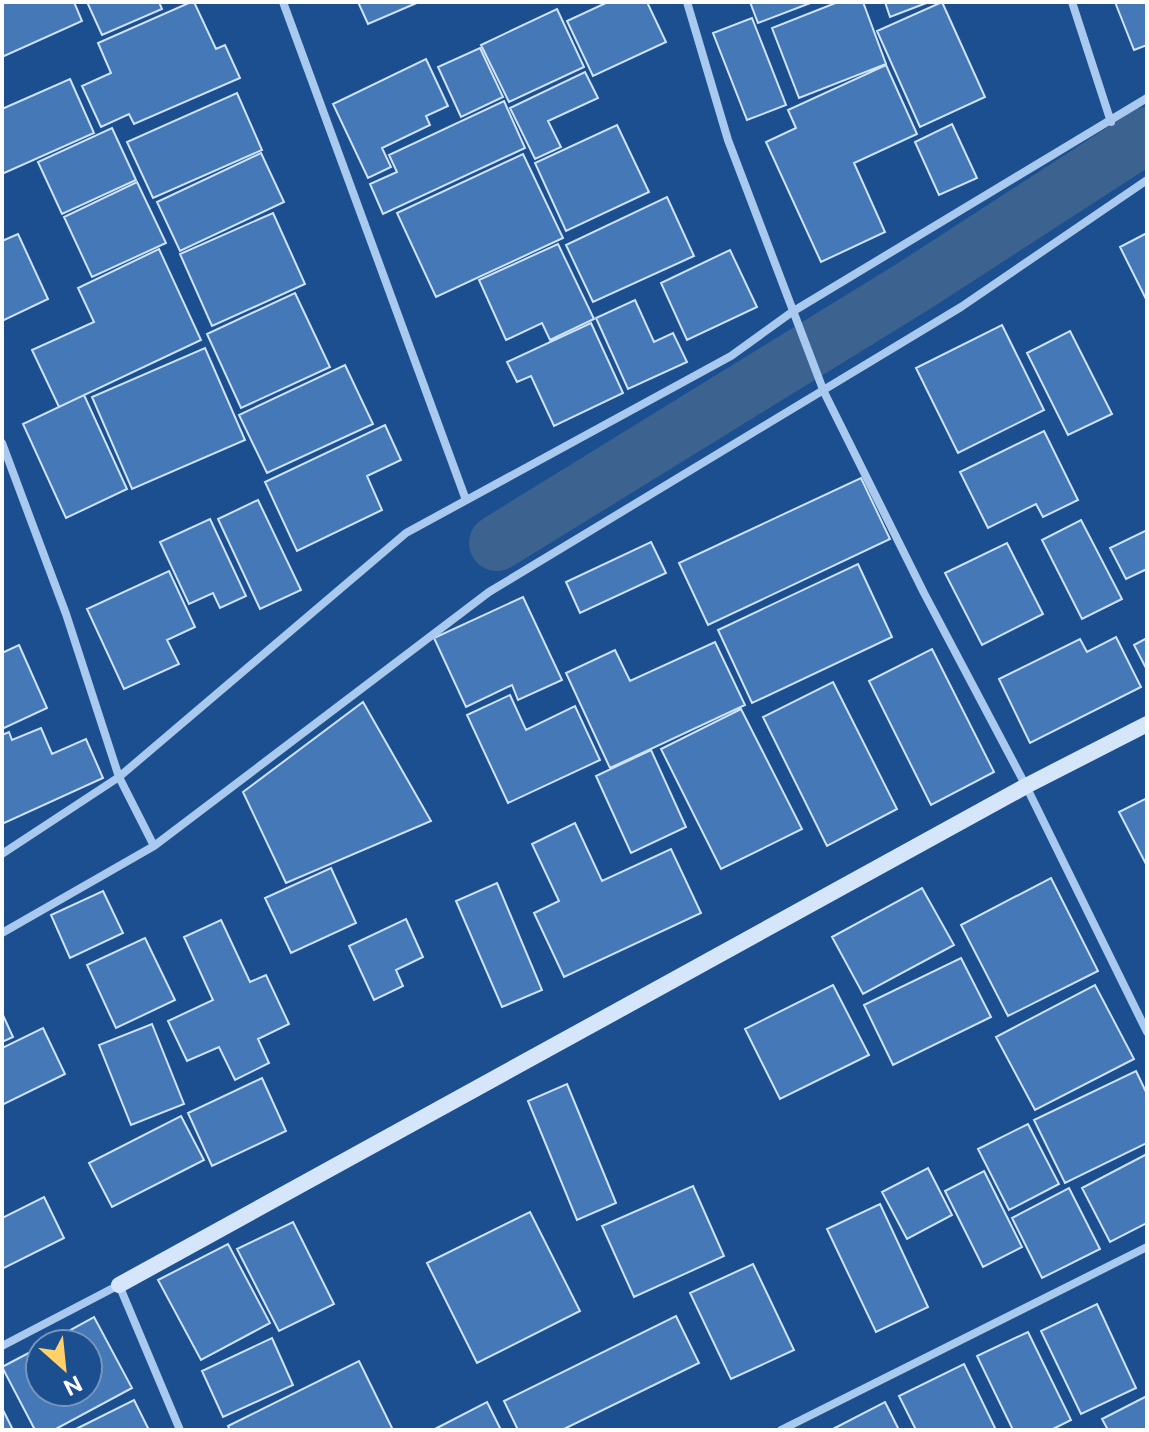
<svg xmlns="http://www.w3.org/2000/svg" width="1149" height="1432" viewBox="0 0 1149 1432" font-family="'Public Sans',sans-serif">
<style>
.lines{fill:none;stroke-linecap:round;stroke-linejoin:round}
.canal{stroke:#3c6290;stroke-width:56}
.building{fill:#4478b7;stroke:#cfe3fa;stroke-width:2}
.street{stroke:#a9c9ee;stroke-width:8}
.secondary{stroke:#d6e6fa;stroke-width:16}
</style>
<rect width="100%" height="100%" fill="#1b4f8f"/>
<g class="lines">
<!-- canal -->
<path class="canal" d="M497 543 914 286 1147 135"/>
</g>
<!-- building -->
<path class="building" d="M2 2H74L82 21 2 57Z
M87 2H159L162 9 102 35Z
M191 2H194L216 49 225 45 240 78 134 124 129 114 101 127 82 86 111 73 98 43Z
M358 2H419L368 24Z
M608 2H647L666 42 593 76 567 21Z
M750 2H813L758 23Z
M838 2H863L886 64 799 98 772 28Z
M885 2H929L890 17Z
M942 2 985 97 920 127 877 31Z
M1115 2H1147V45L1134 50Z
M557 9 584 67 509 102 481 45Z
M752 18 786 105 747 120 713 33Z
M480 48 503 97 461 117 438 67Z
M426 59 448 106 426 116 430 125 382 148 391 167 368 178 333 104Z
M886 65 917 134 854 163 885 232 821 262 766 142 796 128 788 110Z
M585 72 598 98 548 121 561 147 535 159 510 108Z
M70 79 94 133 2 174V109Z
M237 93 262 150 153 198 127 142Z
M504 101 525 148 383 214 370 184 397 172 389 155Z
M952 124 977 178 939 195 915 142Z
M617 125 649 192 566 231 535 163Z
M112 128 136 180 62 214 38 162Z
M261 153 284 202 180 251 157 202Z
M523 154 563 238 436 297 397 213Z
M137 182 166 243 92 277 64 217Z
M667 197 694 256 593 302 566 245Z
M273 213 305 284 212 326 180 254Z
M1147 233V301L1120 247Z
M18 234 48 299 2 321V241Z
M558 244 594 319 550 340 542 323 506 340 479 280Z
M159 249 201 340 59 407 32 350 94 322 78 288Z
M730 250 757 307 687 340 661 283Z
M295 293 330 367 241 408 207 334Z
M635 300 654 342 673 333 687 362 628 389 596 318Z
M591 323 623 393 554 426 531 376 517 382 507 362Z
M1002 325 1044 410 958 453 916 368Z
M1070 331 1112 414 1068 435 1027 353Z
M205 348 245 440 132 489 92 397Z
M345 365 373 424 267 473 239 415Z
M84 395 127 489 66 518 23 424Z
M385 425 401 460 367 476 382 510 297 551 265 482Z
M1044 431 1078 500 1043 517 1036 504 988 528 960 472Z
M861 478 890 539 708 625 679 563Z
M258 500 301 590 260 609 218 519Z
M210 519 246 596 220 608 213 593 189 604 160 542Z
M1081 520 1122 599 1082 619 1042 540Z
M1147 530V569L1126 579 1110 548Z
M651 542 666 573 580 613 566 582Z
M1007 543 1043 614 982 645 945 573Z
M858 564 892 637 752 703 718 630Z
M169 571 195 627 167 640 179 664 124 689 87 609Z
M523 597 562 680 518 700 512 685 466 707 434 638Z
M1116 637 1141 687 1030 743 999 679 1080 639 1087 652Z
M1147 638V670L1134 645Z
M715 642 745 705 610 768 566 673 615 650 630 681Z
M19 645 47 708 2 729V653Z
M932 649 994 772 931 805 869 681Z
M833 682 897 809 827 846 763 717Z
M510 695 526 730 575 706 600 760 508 803 467 715Z
M363 702 431 821 286 883 243 792Z
M741 709 802 829 721 869 661 749Z
M41 728 52 754 86 739 103 778 2 824V735L9 732 12 740Z
M651 750 686 827 631 853 596 776Z
M1147 798V866L1119 812Z
M575 823 602 881 671 849 701 913 564 977 534 913 559 901 532 844Z
M331 868 356 923 291 953 265 898Z
M1051 878 1098 971 1008 1016 961 925Z
M497 883 542 990 502 1007 456 901Z
M922 888 954 945 863 994 832 937Z
M103 891 123 933 70 958 51 915Z
M406 919 423 957 396 970 403 986 374 1000 349 946Z
M221 920 250 982 266 975 289 1024 258 1039 269 1063 235 1080 219 1047 187 1061 168 1021 213 1000 184 937Z
M145 938 175 1000 116 1028 87 965Z
M961 958 991 1017 893 1065 864 1005Z
M833 985 869 1055 780 1099 745 1029Z
M1095 985 1134 1059 1035 1110 996 1037Z
M2 1013 13 1037 2 1042Z
M152 1024 184 1104 131 1125 99 1045Z
M43 1028 65 1074 2 1105V1048Z
M1136 1071 1147 1094V1143L1065 1183 1034 1120Z
M262 1078 286 1131 212 1166 188 1113Z
M567 1084 616 1203 577 1220 528 1101Z
M181 1116 204 1160 112 1207 89 1163Z
M1028 1124 1059 1184 1009 1210 978 1149Z
M1147 1154V1223L1110 1242 1082 1188Z
M928 1168 952 1215 907 1239 882 1192Z
M984 1171 1022 1247 983 1267 945 1191Z
M693 1186 724 1256 634 1297 602 1226Z
M1069 1188 1100 1249 1042 1278 1012 1218Z
M44 1197 64 1238 2 1269V1218Z
M880 1204 928 1307 876 1332 827 1229Z
M530 1212 580 1311 477 1363 427 1263Z
M293 1222 334 1304 279 1331 237 1249Z
M228 1244 270 1323 201 1360 158 1280Z
M753 1264 794 1350 731 1379 690 1293Z
M1097 1304 1136 1388 1081 1414 1041 1331Z
M676 1316 699 1363 562 1430H518L504 1401Z
M94 1317 132 1388 54 1430H35L2 1367 40 1347V1392H88V1344H45Z
M1028 1332 1071 1420 1051 1430H1013L977 1356Z
M272 1338 293 1385 223 1417 202 1371Z
M359 1361 393 1430H230L228 1426Z
M964 1364 996 1430H916L899 1396Z
M1147 1396V1430H1108L1102 1419Z
M134 1400 149 1430H74Z
M487 1402 501 1430H433Z
M885 1402 899 1430H831Z
M2 1408 13 1430H2Z"/>
<g class="lines">
<!-- street -->
<path class="street" d="M283 2 466 500
M687 2 728 140 824 392 924 593 1026 786 1147 1032
M1072 2 1111 122
M2 443 66 614 119 777 154 846
M2 854 119 777 406 533 731 356 792 312 1147 98
M2 933 154 846 489 592 961 307 1147 180
M2 1346 119 1285 180 1430
M781 1430 1147 1247"/>
<!-- secondary -->
<path class="secondary" d="M119 1285 1026 786 1147 724"/>
</g>
<!-- border -->
<rect width="1149" height="1432" fill="none" stroke="#ffffff" stroke-width="8"/>
<!-- north arrow -->
<g transform="translate(64 1368) rotate(153)"><circle r="38" fill="#1b4f8f" stroke="#7695bc" stroke-width="2"/>
<path d="M0-6L14 30L0 20L-14 30Z" fill="#ffd166"/>
<text y="-12" font-size="22" font-weight="bold" text-anchor="middle" fill="#ffffff">N</text>
</g>
</svg>
